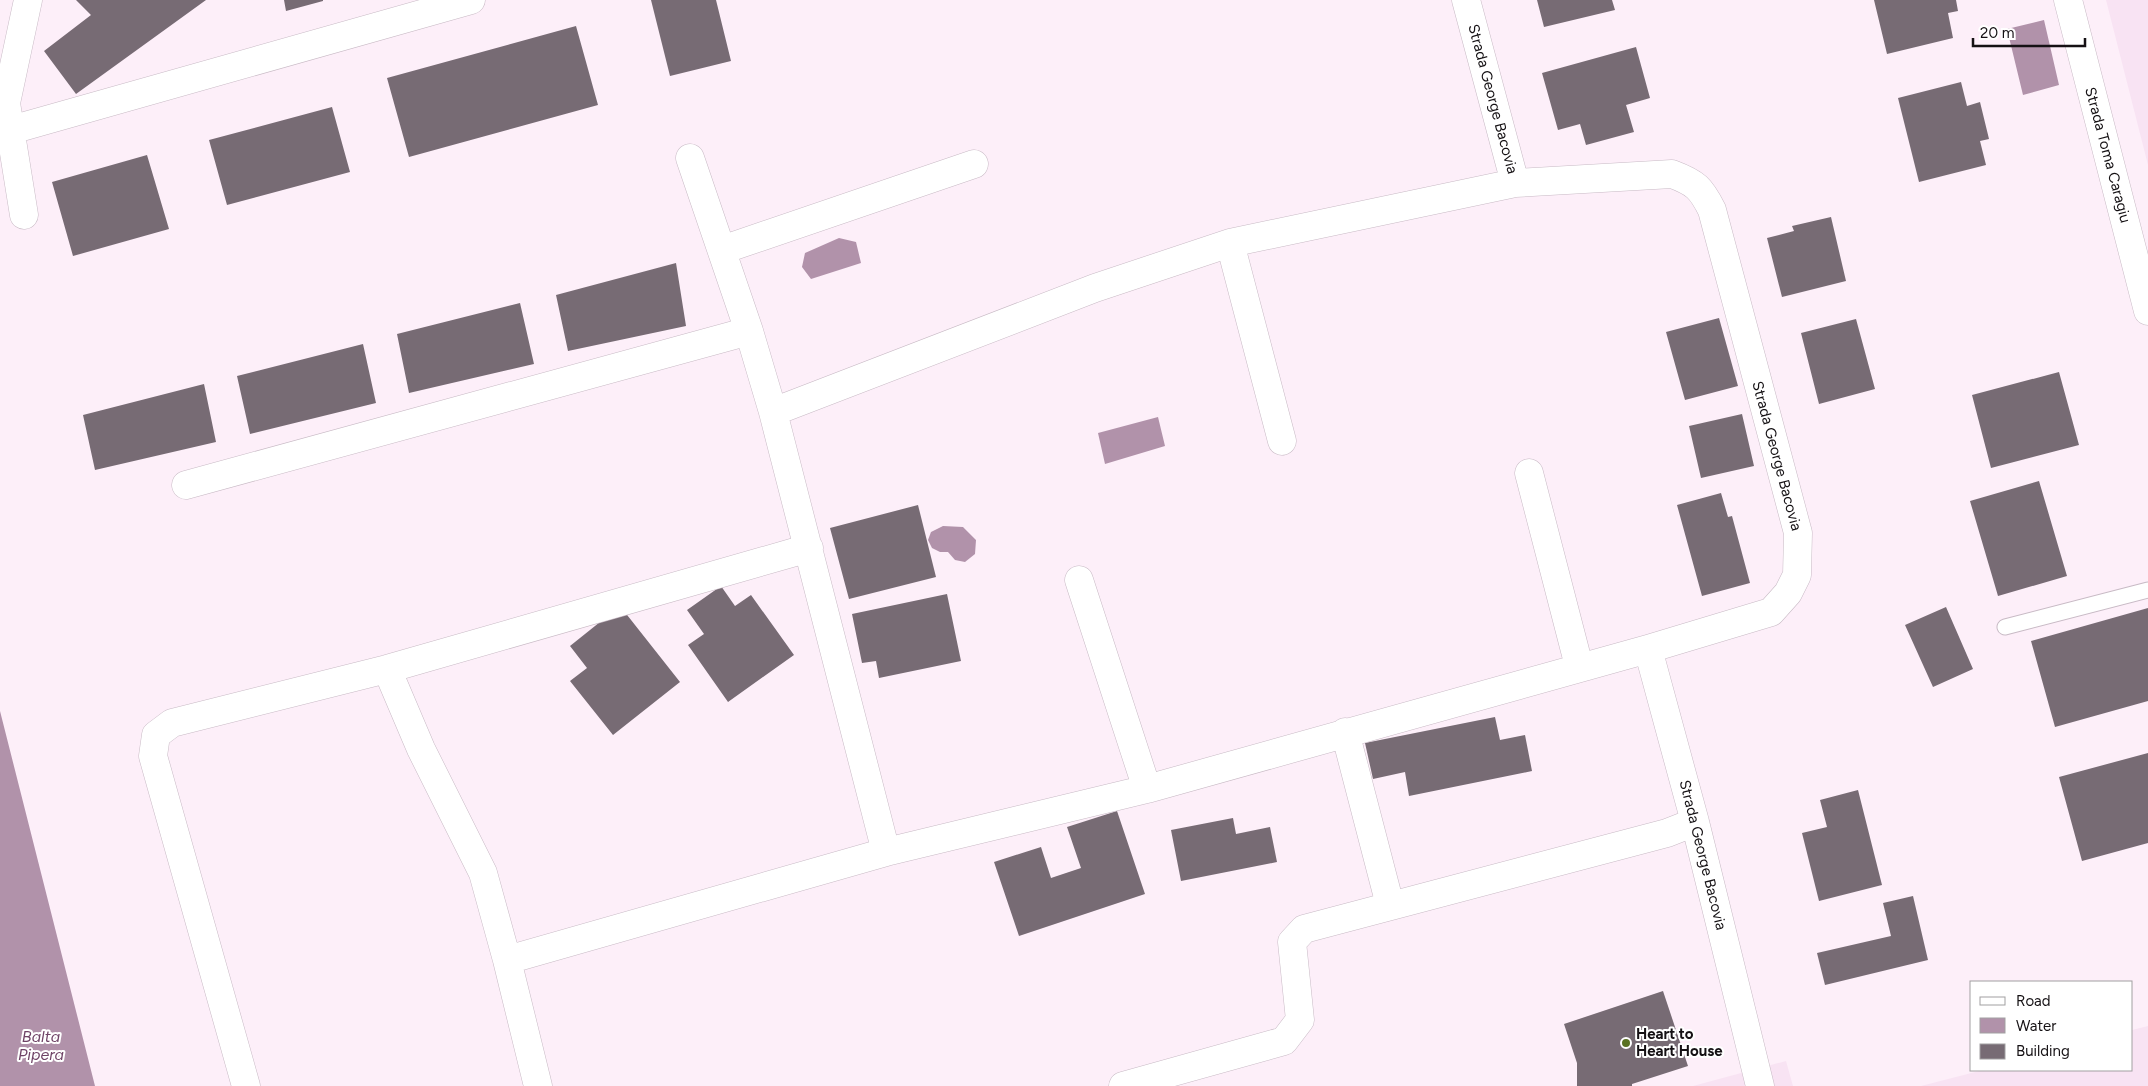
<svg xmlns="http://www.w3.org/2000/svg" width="2148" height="1086" viewBox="0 0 2148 1086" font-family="Figtree,sans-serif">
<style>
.built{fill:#f8e3f3}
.water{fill:#b192aa}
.building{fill:#776b74}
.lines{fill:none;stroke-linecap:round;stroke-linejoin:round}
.service-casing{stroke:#c8bac5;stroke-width:17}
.minor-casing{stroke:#c8bac5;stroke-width:29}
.service{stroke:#fff;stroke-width:15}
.minor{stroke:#fff;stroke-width:28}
.poi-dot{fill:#597122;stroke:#fff;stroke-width:2}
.labels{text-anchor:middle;stroke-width:4;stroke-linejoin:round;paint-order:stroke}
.street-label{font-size:15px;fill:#151114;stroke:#fff}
.poi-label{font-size:15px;font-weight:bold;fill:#151114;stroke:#fff;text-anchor:start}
.water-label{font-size:16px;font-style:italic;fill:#6f4366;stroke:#fff}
</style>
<rect width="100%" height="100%" fill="#fdeff9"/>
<!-- built -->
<path class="built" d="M2106 0H2148V165Z
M2148 1026V1086H1921L1983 1070H2132V1030Z
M1786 1061 1793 1086H1693Z"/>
<!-- water -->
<path class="water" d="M2044 20 2059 85 2023 95 2007 29Z
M839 238 856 242 861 263 811 279 802 267 805 253Z
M1158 417 1165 446 1105 464 1098 433Z
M943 526 963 527 976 540 975 554 965 562 955 560 948 552H940L932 548 928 540 931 532Z
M0 711 95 1086H0Z"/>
<!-- building -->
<path class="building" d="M76 0H206L76 94 44 51 91 15Z
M284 0H323V1L286 11Z
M651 0H716L731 61 670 76Z
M1537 0H1612L1615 10 1544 27Z
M1874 0H1956L1958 11 1948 13 1953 38 1887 54Z
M576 26 598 105 409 157 387 78Z
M1636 47 1650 98 1626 105 1634 132 1586 145 1580 124 1558 130 1542 73Z
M1961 82 1967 106 1980 102 1989 139 1980 141 1986 165 1919 182 1898 98Z
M332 107 350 172 227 205 209 140Z
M147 155 169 229 73 256 52 182Z
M1831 217 1846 281 1782 297 1767 238 1794 231 1792 226Z
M676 263 686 326 568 351 556 295Z
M520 303 534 364 409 393 397 334Z
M1719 318 1738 386 1685 400 1666 332Z
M1856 319 1875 389 1819 404 1801 333Z
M363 344 376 403 250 434 237 376Z
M2059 372 2079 445 1991 468 1972 395Z
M204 384 216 442 95 470 83 415Z
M1742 414 1754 466 1701 478 1689 426Z
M2039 481 2067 576 1998 596 1970 501Z
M1721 493 1728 517 1732 516 1750 583 1702 596 1677 505Z
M918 505 936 577 849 599 830 528Z
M721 586 735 606 751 595 794 655 728 702 688 645 704 634 687 610Z
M947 594 961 661 879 678 876 661 862 663 852 614Z
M620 606 680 682 613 735 570 681 587 668 570 646Z
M1946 607 1973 669 1933 687 1905 625Z
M2148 608V701L2055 727 2031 641Z
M1495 717 1500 740 1525 735 1532 771 1409 796 1405 772 1373 779 1365 743Z
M2148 753V843L2082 861 2059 777Z
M1858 790 1882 885 1819 901 1802 833 1827 827 1820 800Z
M1117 811 1145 894 1019 936 994 862 1041 847 1051 878 1081 868 1067 827Z
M1233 818 1236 834 1270 827 1277 862 1181 881 1171 830Z
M1913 896 1928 960 1825 985 1817 953 1891 936 1883 903Z
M1663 991 1688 1066 1632 1084V1086H1577V1063L1564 1024Z"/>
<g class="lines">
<!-- service casing -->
<g class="service-casing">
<path id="service" d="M2005 627 2148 590"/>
</g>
<!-- minor casing -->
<g class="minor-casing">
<path id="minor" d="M1466 0 1515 183
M2068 0 2148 311
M11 130 471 0
M690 158 749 331 773 412 886 852
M24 215 6 103 28 0
M1230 243 1282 441
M722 250 974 164
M1529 473 1579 666
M186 485 749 331
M1079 580 1147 789
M1648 649 1695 822 1760 1086
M387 669 421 749 483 873 507 960 538 1086
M1345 732 1390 905
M507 960 886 852 1147 789 1648 649 1771 612 1788 593 1797 575 1798 533 1712 210C1701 188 1696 183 1672 174L1515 183 1230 243 1095 288 773 412
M246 1086 153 756 156 735 172 723 387 669 809 548
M1123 1086 1284 1041 1300 1020 1292 942 1304 929 1667 833 1695 822"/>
</g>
<!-- service -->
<use href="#service" class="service"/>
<!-- minor -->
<use href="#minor" class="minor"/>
</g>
<!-- markers -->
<circle class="poi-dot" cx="1626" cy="1043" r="5"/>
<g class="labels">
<!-- street labels -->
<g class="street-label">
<text transform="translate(1493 99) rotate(75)" y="5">Strada George Bacovia</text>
<text transform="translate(2108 155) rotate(75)" y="5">Strada Toma Caragiu</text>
<text transform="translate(1777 456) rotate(75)" y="5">Strada George Bacovia</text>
<text transform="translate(1703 855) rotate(76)" y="5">Strada George Bacovia</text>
</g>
<!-- poi labels -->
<g class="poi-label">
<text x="1636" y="1039">Heart to<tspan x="1636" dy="17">Heart House</tspan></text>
</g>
<!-- water labels -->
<g class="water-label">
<text x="41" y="1042">Balta<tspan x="41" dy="18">Pipera</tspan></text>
</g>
</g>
<!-- legend -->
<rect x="1970" y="981" width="162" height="90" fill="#ffffff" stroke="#a1a0a1"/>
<rect x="1980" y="997" width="25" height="8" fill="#ffffff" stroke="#a1a0a1"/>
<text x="2016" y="1006" font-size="15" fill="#151114">Road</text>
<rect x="1980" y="1018" width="25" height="15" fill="#b192aa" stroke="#a1a0a1"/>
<text x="2016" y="1031" font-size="15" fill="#151114">Water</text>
<rect x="1980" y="1044" width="25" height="15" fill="#776b74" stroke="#a1a0a1"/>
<text x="2016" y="1056" font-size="15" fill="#151114">Building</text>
<!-- scale -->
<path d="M1973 38v8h112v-8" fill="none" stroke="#151114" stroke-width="2.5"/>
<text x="1980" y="38" font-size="15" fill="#151114" stroke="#ffffff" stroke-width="4" paint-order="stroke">20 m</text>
</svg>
